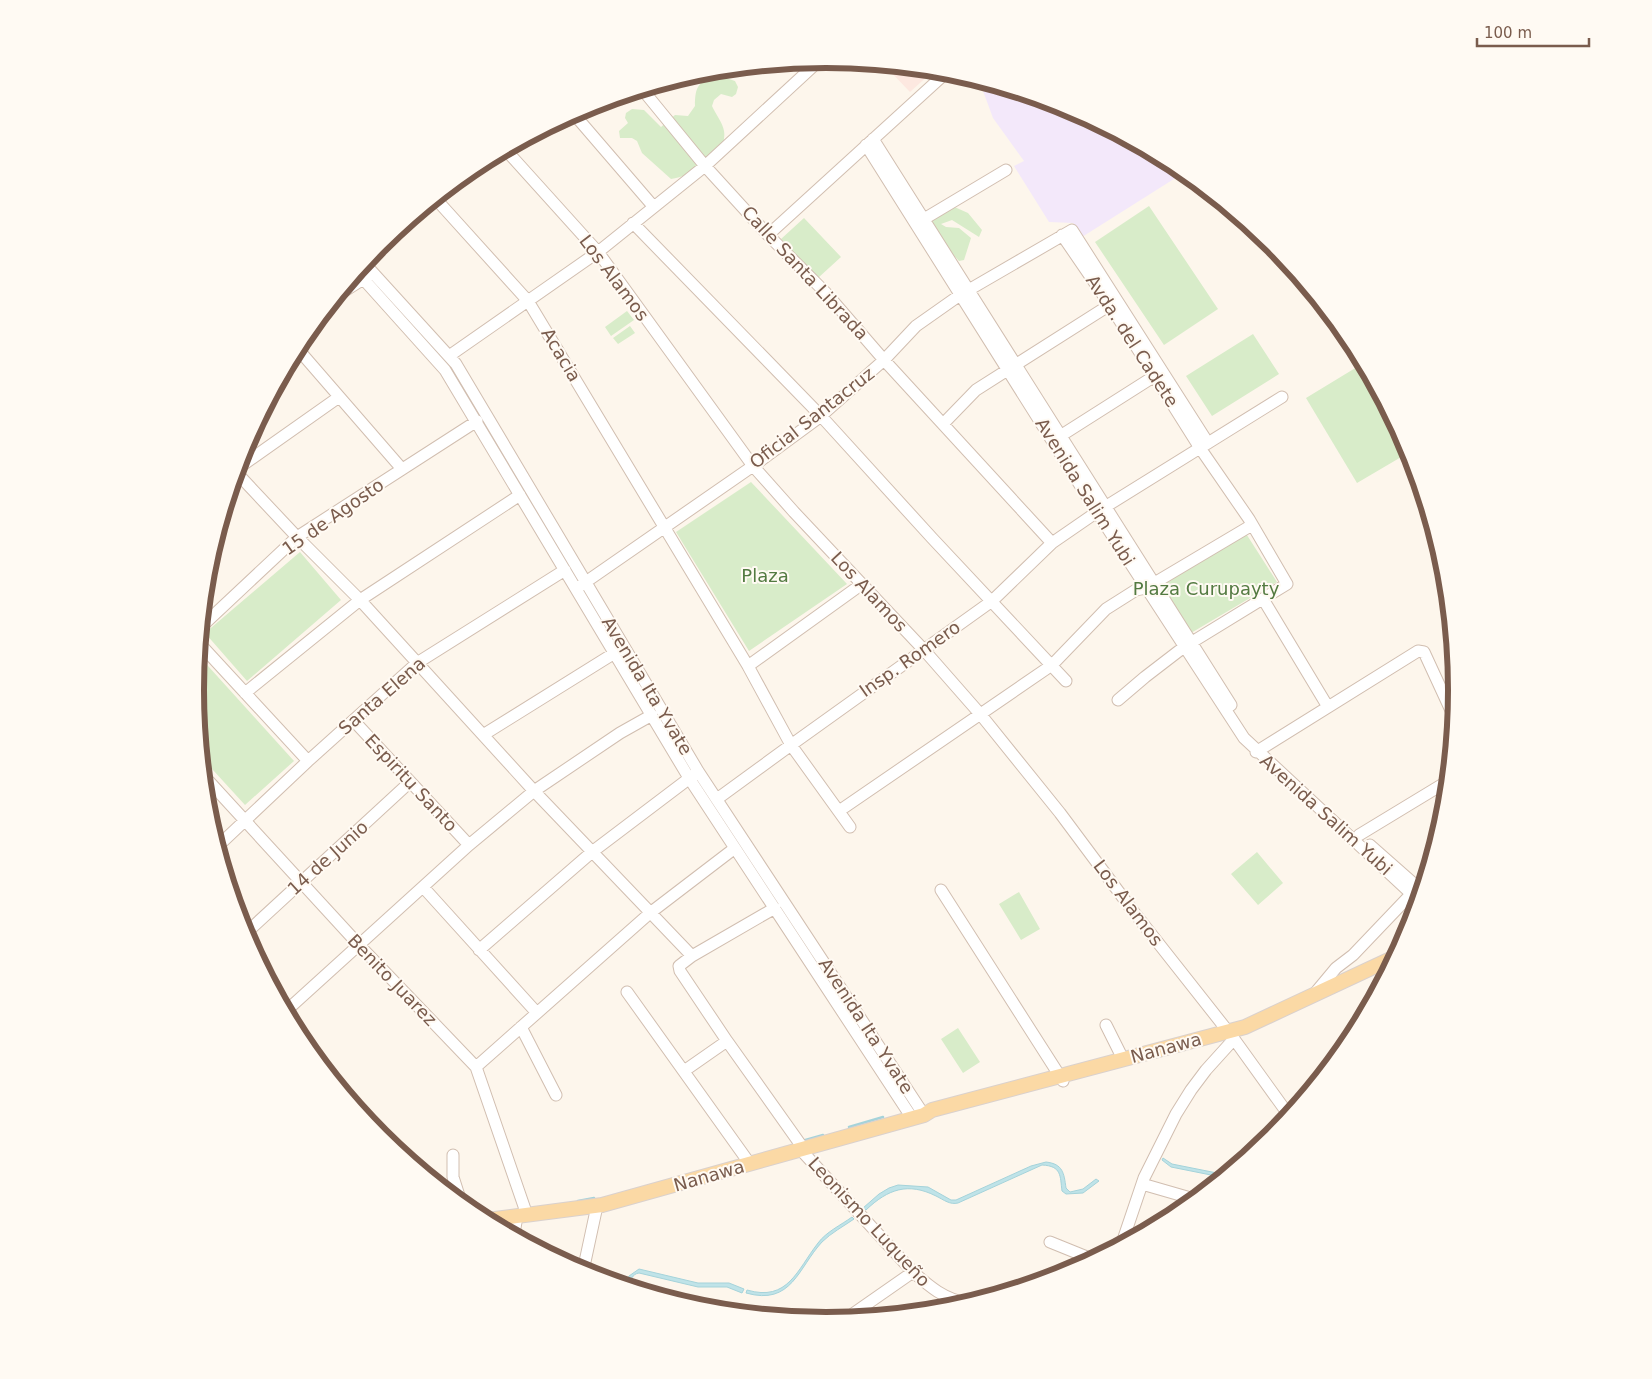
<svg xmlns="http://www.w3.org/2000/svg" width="1652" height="1379" viewBox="0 0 1652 1379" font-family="'DejaVu Sans',sans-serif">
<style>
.commercial{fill:#fde8e0}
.education{fill:#f3e8fa}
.green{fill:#d8ecc9}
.water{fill:#bfe3e8;stroke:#a5d3da}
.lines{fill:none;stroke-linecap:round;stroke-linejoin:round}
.stream{stroke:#a5d3da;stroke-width:2.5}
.minor-casing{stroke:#d1beb0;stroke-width:13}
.major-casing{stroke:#dad1cd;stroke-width:16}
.minor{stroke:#fff;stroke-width:11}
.major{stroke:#fbd9a5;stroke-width:14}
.labels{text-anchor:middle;stroke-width:4;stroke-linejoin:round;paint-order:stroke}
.street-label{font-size:18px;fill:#7a5c4d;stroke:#fffaf3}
.park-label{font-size:18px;fill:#537a41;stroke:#fffaf3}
.rim{fill:none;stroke:#7a5c4d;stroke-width:6}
</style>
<rect width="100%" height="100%" fill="#fdf6ec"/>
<!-- commercial -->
<path class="commercial" d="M894 65 930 69 932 72 910 92 889 70Z"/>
<!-- education -->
<path class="education" d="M979 80 1068 107 1177 165 1185 172 1082 237 1073 223 1049 222 1014 166 1024 161 993 118Z"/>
<!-- green -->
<path class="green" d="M717 75 735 81 738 87 736 94 732 97 721 94 714 100 712 106C715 113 723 123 724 131 728 157 693 176 671 179L642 153 637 141 632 138H620L619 131 628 123 625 118 626 113 632 109 644 110 661 127 675 115 688 116 695 106C695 87 698 81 717 75Z
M950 205 968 213 982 230 979 237 952 220 941 224 946 227 959 228 971 238 964 260 959 261 933 232 931 220Z
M1149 206 1218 309 1164 345 1095 242Z
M804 218 841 257 818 278 781 239Z
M627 311 634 320 611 336 605 327Z
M630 326 635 333 618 344 613 338Z
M1253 334 1279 374 1212 416 1186 376Z
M1357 367 1408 453 1357 483 1306 398Z
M464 387 578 578 577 579 463 389Z
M751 482 847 584 749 651 676 532Z
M1245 532 1277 582 1191 633 1158 580Z
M300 552 341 600 247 681 205 633Z
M199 656 294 761 245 805 202 758 195 689Z
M1257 852 1283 883 1258 905 1231 874Z
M1019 892 1040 929 1021 940 999 904Z
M958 1028 980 1062 963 1073 941 1039Z"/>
<!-- water -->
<path class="water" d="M1267 1139 1228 1172 1216 1176 1171 1167 1162 1160 1163 1158 1172 1164 1217 1173 1230 1168Z
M1046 1162C1063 1164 1064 1173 1066 1188L1070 1192 1083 1189 1096 1179 1099 1181 1083 1193 1066 1194 1062 1191C1060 1176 1062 1166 1042 1165L958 1203C950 1205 944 1200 936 1196 908 1182 888 1189 866 1210L863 1208 879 1194 889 1188 898 1185 928 1187 951 1200H956L1031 1166Z
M852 1217 854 1219C844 1226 831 1233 822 1242 798 1268 792 1306 746 1293L747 1290C788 1302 797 1270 818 1243 826 1232 841 1225 852 1217Z
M639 1269 698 1283H729L744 1289 742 1293 727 1287H698L639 1273C632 1274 631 1280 628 1286L626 1285 629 1276Z"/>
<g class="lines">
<!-- stream -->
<path class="stream" d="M849 1127 883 1117
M802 1141 823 1135
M578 1201 594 1198"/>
<!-- minor casing -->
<g class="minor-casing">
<path id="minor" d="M642 89 705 166 768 235 826 293 884 360 1052 543
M573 113 653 206
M873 139 1231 705
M866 145 1097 512 1244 738 1418 900
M505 149 598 252 753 466 794 512 924 650 981 715 1060 813 1133 911 1234 1039 1288 1114
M435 198 528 301 748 666 791 745 850 827
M919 222 1006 170
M633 223 821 416 932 538 1066 681
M768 235 948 71
M1062 235 1110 305 1200 448 1249 519 1287 584 1184 647 1145 677 1118 700
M364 263 456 364 698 771 924 1115
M357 272 445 370 689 778 912 1118
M338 295 368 276
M297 348 402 469
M449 356 598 252 705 166 821 59
M943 424 976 390 1116 301
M1054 440 1161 372
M237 469 339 397
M236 472 297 537 360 600 534 791 692 956
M580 586 753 466 821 416 884 360 916 326 960 295 1072 230 1208 443
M1263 599 1328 707
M201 627 297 537 477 421
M200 644 308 761
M748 666 862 584
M245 693 360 600 520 495
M354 721 469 845
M483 735 621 649
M1256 752 1418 651 1424 652 1454 717
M204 776 359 945 476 1067 527 1215
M717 799 791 745 992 601 1052 543 1097 512 1282 397
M839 811 1052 665 1106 609 1136 590 1146 588 1252 525
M1359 835 1448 781
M1370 845 1421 890
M218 846 308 761 417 663 565 570
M423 887 537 1013
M941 890 1063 1081
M775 908 692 956 679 966 680 971 727 1041 803 1148
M245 934 410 782
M479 950 592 852 695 774
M627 992 750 1164
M1316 992 1336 968 1353 955 1416 889
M286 1011 469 845 534 791 620 733 652 715
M1106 1025 1123 1059
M521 1027 556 1095
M476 1067 650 913 735 848
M684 1071 727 1041
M800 1149 913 1272C930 1287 944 1299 967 1303
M453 1155V1177L461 1202
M1142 1184 1194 1199
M514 1234 517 1216
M1050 1242 1092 1259
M1122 1243 1144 1178 1176 1114 1191 1090 1206 1070 1234 1039
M583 1271 597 1206
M847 1318 913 1272"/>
</g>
<!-- major casing -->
<g class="major-casing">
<path id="major" d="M487 1220 602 1205 924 1115 932 1110 1245 1027 1395 957"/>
</g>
<!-- minor -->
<use href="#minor" class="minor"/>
<!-- major -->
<use href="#major" class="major"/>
</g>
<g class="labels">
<!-- street labels -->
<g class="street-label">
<text transform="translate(805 273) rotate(47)" y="6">Calle Santa Librada</text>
<text transform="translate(614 278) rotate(53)" y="6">Los Alamos</text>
<text transform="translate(1132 341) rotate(57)" y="6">Avda. del Cadete</text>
<text transform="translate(561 355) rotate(59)" y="6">Acacia</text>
<text transform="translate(812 418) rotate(-38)" y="6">Oficial Santacruz</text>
<text transform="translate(1085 492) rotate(58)" y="6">Avenida Salim Yubi</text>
<text transform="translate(333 517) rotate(-35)" y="6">15 de Agosto</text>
<text transform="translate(869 592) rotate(47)" y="6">Los Alamos</text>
<text transform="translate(910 659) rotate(-35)" y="6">Insp. Romero</text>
<text transform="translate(647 686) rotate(59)" y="6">Avenida Ita Yvate</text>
<text transform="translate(382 696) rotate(-41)" y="6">Santa Elena</text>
<text transform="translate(411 783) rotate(47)" y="6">Espiritu Santo</text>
<text transform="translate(1326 815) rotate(42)" y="6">Avenida Salim Yubi</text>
<text transform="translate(328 858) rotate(-42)" y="6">14 de Junio</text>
<text transform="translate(1128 903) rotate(53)" y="6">Los Alamos</text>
<text transform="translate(392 980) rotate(46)" y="6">Benito Juarez</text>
<text transform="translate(866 1026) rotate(57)" y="6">Avenida Ita Yvate</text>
<text transform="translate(1166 1048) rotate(-15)" y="6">Nanawa</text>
<text transform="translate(709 1176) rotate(-16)" y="6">Nanawa</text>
<text transform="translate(869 1222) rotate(47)" y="6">Leonismo Luqueño</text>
</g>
<!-- park labels -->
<g class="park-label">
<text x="765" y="582">Plaza</text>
<text x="1206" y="595">Plaza Curupayty</text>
</g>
</g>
<!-- crop -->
<path d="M0 0H1652V1379H0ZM204 690a622 622 0 1 1 1244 0a622 622 0 1 1-1244 0Z" fill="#fffaf3" fill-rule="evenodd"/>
<path class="rim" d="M204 690a622 622 0 1 1 1244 0a622 622 0 1 1-1244 0Z"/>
<!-- scale -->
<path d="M1477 38v8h112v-8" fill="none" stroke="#7a5c4d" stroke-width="2.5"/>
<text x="1484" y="38" font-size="15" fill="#7a5c4d" stroke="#fffaf3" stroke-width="4" paint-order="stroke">100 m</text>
</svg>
